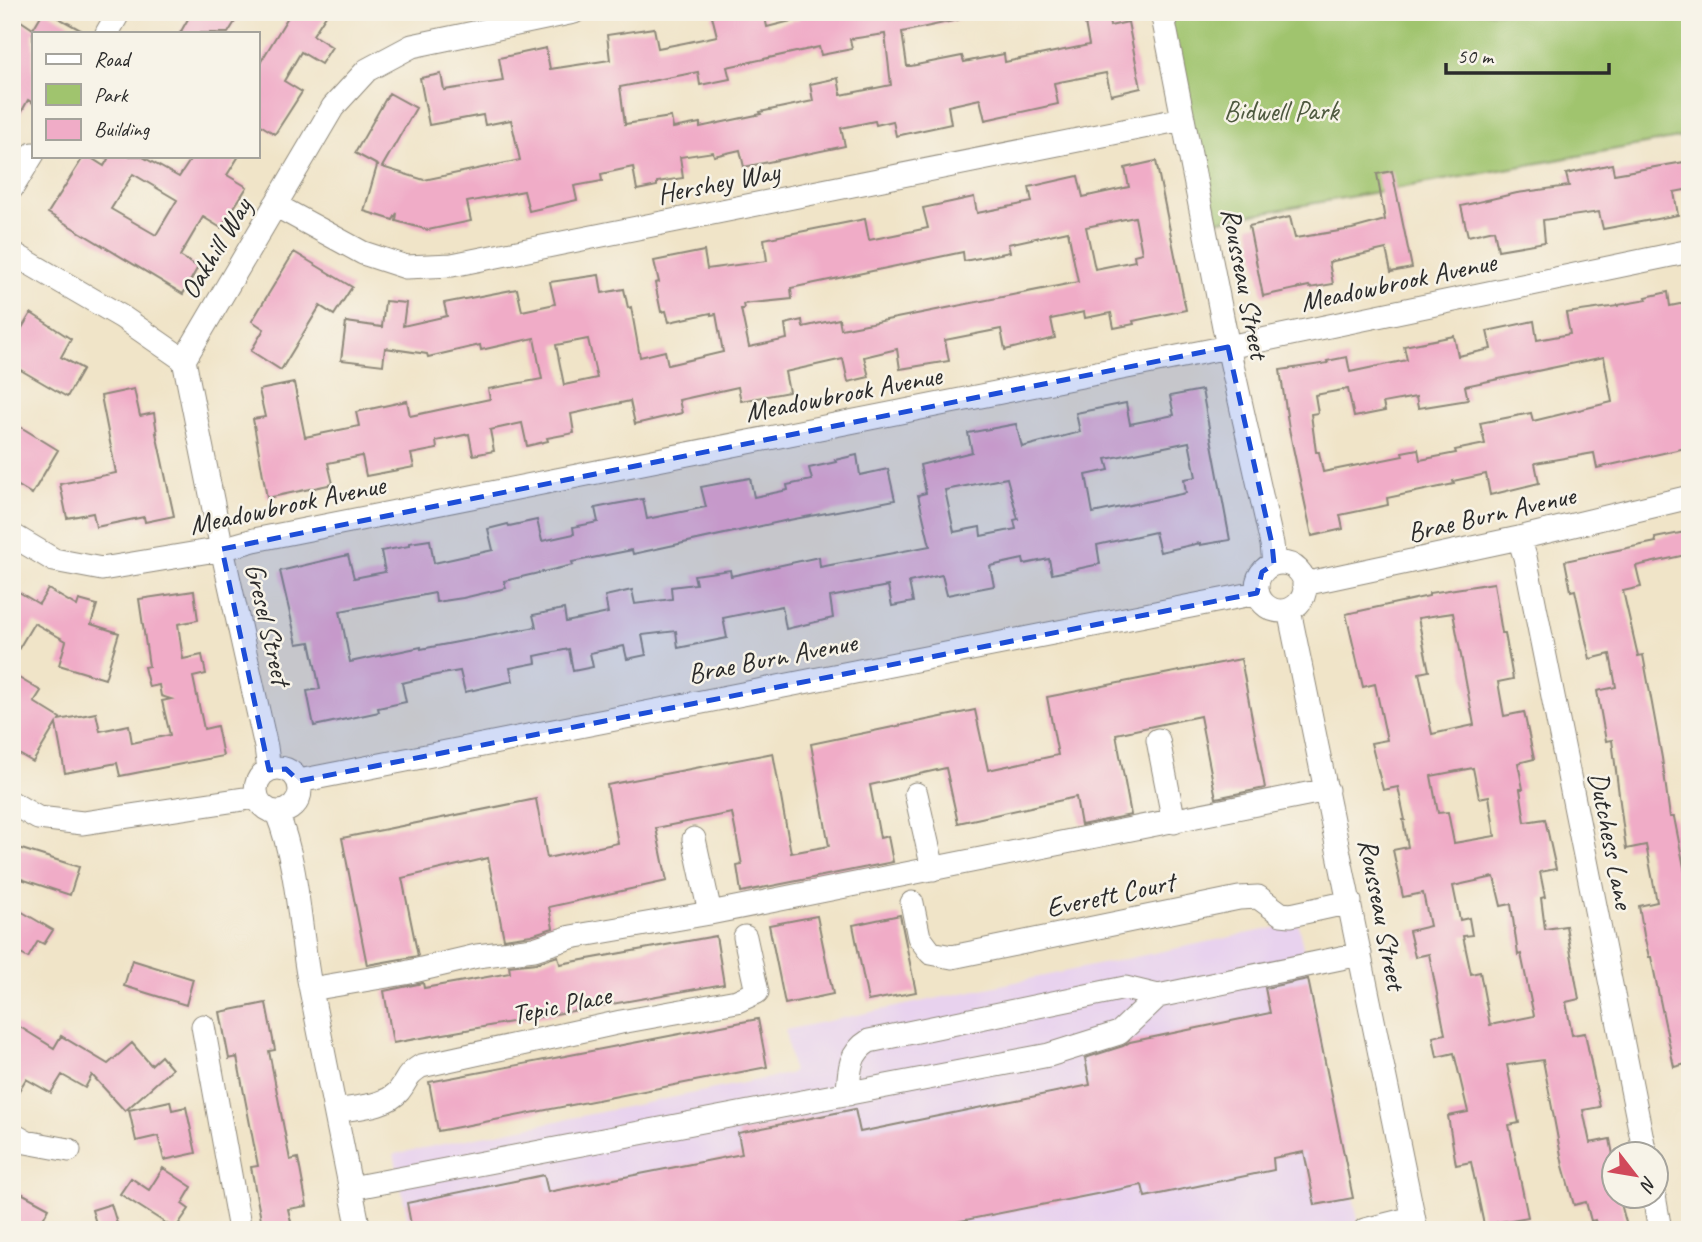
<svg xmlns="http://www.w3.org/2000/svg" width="1702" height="1242" viewBox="0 0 1702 1242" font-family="Caveat,sans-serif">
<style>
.built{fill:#e8d2ee}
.green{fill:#a0c46e;stroke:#66784c;stroke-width:2}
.building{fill:#f0acc7;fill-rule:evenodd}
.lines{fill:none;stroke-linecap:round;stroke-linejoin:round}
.minor-casing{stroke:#8e887a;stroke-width:25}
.minor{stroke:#fff;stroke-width:23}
.marked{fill:#1d4ed8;fill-opacity:0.2;stroke:#1d4ed8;stroke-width:5;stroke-dasharray:14 9;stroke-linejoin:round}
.labels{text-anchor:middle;stroke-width:5;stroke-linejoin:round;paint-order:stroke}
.park-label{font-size:28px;fill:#4e593f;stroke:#f7f3e8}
.street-label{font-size:28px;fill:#2b2b2b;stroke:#f7f3e8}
</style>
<rect width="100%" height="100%" fill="#f7f3e8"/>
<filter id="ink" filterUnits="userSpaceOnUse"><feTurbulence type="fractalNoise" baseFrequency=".0143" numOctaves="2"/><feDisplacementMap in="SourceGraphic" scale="14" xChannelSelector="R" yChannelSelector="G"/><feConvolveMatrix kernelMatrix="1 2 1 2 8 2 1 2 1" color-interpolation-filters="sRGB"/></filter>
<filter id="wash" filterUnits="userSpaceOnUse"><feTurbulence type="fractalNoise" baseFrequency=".00686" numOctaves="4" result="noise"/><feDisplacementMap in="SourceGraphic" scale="28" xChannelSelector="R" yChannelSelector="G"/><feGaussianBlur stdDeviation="1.57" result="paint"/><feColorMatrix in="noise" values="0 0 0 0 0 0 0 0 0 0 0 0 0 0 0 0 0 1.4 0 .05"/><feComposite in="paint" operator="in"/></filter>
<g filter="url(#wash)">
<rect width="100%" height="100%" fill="#f0e4c8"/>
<!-- built -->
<path class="built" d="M1298 923 1360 1230H410L394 1154 793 1073 785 1030Z"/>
<!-- green -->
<path class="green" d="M1162 12H1690V136L1204 223Z"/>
<g id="blocks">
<!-- building -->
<path class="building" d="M43 12H48L86 33H33V103L28 100 12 129V15L33 29Z
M192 12H241L228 33H180Z
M291 12H328L313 35 332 47 321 64 301 52 284 81 302 92 275 134 257 123V68Z
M731 12H764L767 27 799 19 798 12H957L958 20 902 32 907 66H911L962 56 964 62 1004 54 1005 62 1089 45 1083 12H1108L1110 26 1128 22 1141 88 1111 95 1106 73 1054 83 1058 104 985 120 980 99 948 106 951 124 896 136 893 121 876 125 875 121 841 128 845 146 744 167 740 150 714 156 713 152 680 157 683 178 657 182V186L637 190 633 167 601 174 602 181 574 186 577 200 529 211 524 191 467 202 471 221 428 230 396 221 397 213 393 220 364 211 377 166H379L355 153 389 93 416 108 382 167 424 180 520 160 511 120 485 125 483 115 429 125 420 78 441 74 444 90 503 81 499 58 546 48 550 69 610 60 607 35 654 28 658 48 684 43 717 36 712 16ZM885 34 891 85 841 95 838 78 810 84 813 101 760 112 761 114 700 127V123L673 128 671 117 625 124 620 87 698 72 700 85 730 79 727 67 819 47 821 55 852 49 850 39Z
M84 156H88L104 166 108 159 103 156H144L143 157 179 177 193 156H239L227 175 247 187 221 228 203 217 180 256 198 267 183 294 48 213ZM133 174 177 200 156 235 111 209Z
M1156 161 1186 310 1133 321 1134 324 1114 328 1111 313 1085 318 1084 312 1051 319 1055 338 1005 350 1001 329 945 340 949 361 900 369 897 349 864 357 869 377 848 382 843 359 785 372 789 392 741 401 738 387 679 400 682 413 635 424 630 401 571 414 574 433 547 438 548 441 527 446 522 423 490 430 494 451 473 455 469 434 436 441 437 449 411 454 414 467 366 476 362 456 328 463 333 484 267 498 253 419 265 417 259 390 294 383 305 437 359 426 356 412 407 401 410 416 490 399 488 389 542 379 534 338 481 350 480 345 428 357 427 354 385 348 383 365 341 360 346 322 382 327 385 301 406 303 403 326 447 316 444 303 517 289 522 311 555 304 550 282 599 275 602 293 624 289 628 308 631 307 640 357 665 351 668 365 723 352 716 314 711 315V313L669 322 666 311 661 312 655 283 659 282 654 261 704 251 707 269 767 261 764 239 865 219 869 240 928 228 923 208 974 197 977 213 1032 202 1029 187 1078 176 1083 197 1129 187 1125 168ZM1135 217 1142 253 1134 255 1135 261 1095 269 1086 227ZM1068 231 1078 282 841 329 839 319 803 327 802 320 785 324 787 339 749 347 741 309H744L743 304 792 299 791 288 963 252 964 261 1010 252 1008 244ZM588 339 597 378 564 385 556 345Z
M1690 161V189L1674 192 1678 215 1603 229 1599 212 1543 220 1545 242 1498 250 1494 230 1468 236 1461 206 1517 193 1569 186 1566 174 1612 164 1614 174Z
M1392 171 1412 268 1391 272 1386 249 1329 262 1333 284 1310 288 1309 286 1263 296 1249 226 1290 217 1295 238 1352 229 1385 220 1377 174Z
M294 252 352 287 334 315 320 306 281 370 251 351 264 329 252 321Z
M1668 292 1670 306 1690 302V447L1597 468 1594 453 1535 463 1539 483 1490 495 1486 474 1453 481 1454 484 1387 498 1388 505 1340 515 1343 529 1312 536 1289 429 1280 370 1328 363 1327 361 1347 357 1350 372 1407 360 1404 346 1454 336 1458 356 1491 349 1487 331 1534 321 1537 340 1570 334 1566 313 1618 306V305L1647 300 1646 297ZM1604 357 1612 402 1533 421 1531 413 1480 423 1485 444 1455 450 1456 453 1420 460 1418 449 1402 452 1403 456 1323 472 1319 452H1316L1311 414 1318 413 1315 395 1348 389 1354 417 1385 411 1383 403 1416 397 1418 408 1468 400 1465 386Z
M31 313 71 339 61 357 83 369 67 397 12 365V329L19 333Z
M134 389 140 416 154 413 157 433H156L174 516 145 522 144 517 96 527 93 513 67 518 60 484 116 473 101 396Z
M1202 390 1230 540 1200 545V543L1160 552 1155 532 1097 545 1100 564 1072 570 1052 574 1049 559 1024 564 1023 559 990 566 994 586 947 595 942 575 909 582 913 602 892 606 888 586 830 597 833 618 786 629 782 606 723 618 727 638 678 648 676 631 642 635 646 655 627 659 624 646 590 653 593 667 573 671 569 649 535 656 536 663 510 668 513 681 465 692 460 671 436 675 402 683 406 702 378 708 379 712 314 726 307 691 320 689 310 642 297 644 280 571 348 555 354 578 385 572 381 551 409 546V543L430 540 434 563 493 550 488 529 508 524 509 526 537 520 542 541 574 534 573 527 598 522 595 508 615 504 643 499 647 519 706 507 701 487 722 483 750 478 754 497 788 490 787 485 812 480 809 468 836 462 835 460 857 455 860 475 888 469 895 500 784 521 633 554 632 550 572 562 573 565 504 581 506 588 463 598 436 602 435 593 340 611 350 662 421 647V649L536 627 533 615 564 609 566 622 608 613 605 596 632 590 635 604 672 599 671 587 696 584 694 575 730 570 731 576 819 557 820 567 930 546 918 495 926 493 920 465 972 452 968 433 1016 424 1022 447 1080 432 1076 413 1126 403 1130 424 1174 415 1170 396ZM1189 442 1196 477 1184 479 1186 493 1093 513 1086 475 1109 470 1106 459ZM1007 478 1018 519 1014 520 1016 529 981 536 980 527 954 532 945 490Z
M19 426 58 450 32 494 12 482V436Z
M1690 531V554L1636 566 1641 587 1623 591 1638 656 1643 655 1662 758 1670 817H1674L1690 897V1063L1674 1067 1651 957H1649L1644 935 1639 906 1657 902 1646 845 1626 849 1612 740 1606 741 1597 691 1616 687 1610 654 1590 659 1575 590 1571 591 1565 561 1656 542 1655 538Z
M1494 583 1502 633H1505L1513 679 1498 682 1504 716 1524 712 1534 759 1518 763 1523 789H1520L1525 822 1545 819 1556 869 1540 872 1545 897 1541 898 1545 929 1566 926 1579 999 1566 1002 1572 1035 1585 1033 1600 1107 1583 1110 1590 1143 1610 1139 1614 1160 1610 1162 1614 1180V1196H1619L1628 1230H1598L1595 1220 1591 1221 1586 1202 1574 1205 1563 1166 1543 1060 1507 1065 1519 1123 1509 1125 1528 1217 1484 1225 1471 1162 1456 1165 1448 1116 1468 1112 1454 1053 1437 1057 1433 1037 1445 1034 1429 954 1415 957 1409 931 1430 926 1423 893 1403 897 1393 850 1408 847 1403 820H1405L1398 787 1383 790 1371 743 1387 740 1375 684 1363 687 1346 614 1429 596V593ZM1453 613 1474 725 1432 734 1419 673 1429 671 1418 618ZM1473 768 1479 798 1489 796 1495 836 1454 843 1448 812 1438 813 1431 776ZM1494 877 1501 906 1511 904 1518 955 1521 954 1534 1016 1490 1025 1480 972 1471 974 1463 936 1472 935 1469 918 1460 920 1453 886Z
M12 588 39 604 48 589 77 606 79 600 97 605 91 624 119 633 105 679 59 665 66 641 34 623 12 660Z
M194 591 198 620 178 624 183 659 202 655 206 674 193 677 204 729 217 726 223 756 120 776 117 763 65 773 56 724 33 762 12 750V674L41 691 34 702 60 718 59 720 96 713 100 731 129 725 132 743 170 735 162 701 171 699 161 696 159 685 149 687 144 667 149 666 139 599Z
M1241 659 1265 788 1216 798 1200 716 1116 734 1131 815 1081 825 1076 797 958 823 946 768 870 785 880 838 888 836 893 862 741 892 737 866 742 865 732 813 656 828 667 881 549 907 553 928 531 935 504 939 488 858 402 878 418 956 367 965 342 838 536 799 547 858 618 843 607 785 773 753 791 853 829 846 811 744 975 710 988 770 1058 755 1047 697Z
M12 846 79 867 70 895 12 876Z
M12 906 53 930 44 944 38 941 28 958 12 949Z
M900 915 916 992 868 1001 853 925Z
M817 916 833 994 785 1004 769 925Z
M716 936 724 984 393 1043 384 991 423 983 424 988 510 973 509 966 536 963 558 956 560 964Z
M132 960 193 979 186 1005 124 986Z
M1308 979 1353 1198 1315 1205 1304 1152 1273 1158 1274 1170 1145 1197 1142 1185 915 1230H412L407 1203 544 1175 548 1192 742 1154 738 1133 855 1109 860 1132 1090 1085 1085 1058 1123 1046 1130 1042 1270 1013 1265 988Z
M266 1003 275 1050 269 1051 290 1160 298 1158 307 1206 288 1209 293 1230H263L251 1167 258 1166 237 1057 229 1059 220 1012Z
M758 1019 767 1067 438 1131 429 1082Z
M12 1022 54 1048 61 1036 108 1064 132 1043 151 1065 161 1056 172 1069 125 1111 92 1075 85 1088 62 1075 51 1093 26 1079 12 1102Z
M170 1101 172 1110 186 1107 196 1153 164 1160 158 1136 136 1141 129 1110Z
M163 1168 192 1187 182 1204 189 1209 175 1229 120 1194 131 1178 149 1190Z
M12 1188 49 1208 37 1230H12Z
M111 1204 119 1230H98L92 1210Z"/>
</g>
</g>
<g filter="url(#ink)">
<use href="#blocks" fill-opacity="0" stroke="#8e887a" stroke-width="2"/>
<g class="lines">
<!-- minor casing -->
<g class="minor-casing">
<path id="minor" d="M1162 12 1228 347 1272 544 1274 564
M107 33 119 12
M12 188 33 154
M275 205 363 253 406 267 452 265 1183 119
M12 253 122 317 184 360 222 549 266 747 269 770
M184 360 333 107 367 70 412 46 574 12
M12 535 54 560 102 569 222 549 254 540 1228 347 1690 251
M1519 538 1525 557 1645 1154
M1257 587a24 24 0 1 1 48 0a24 24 0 1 1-48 0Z
M1304 584 1519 538 1690 497
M1289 610 1416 1230
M1158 740 1174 822
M256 790a22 22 0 1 1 44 0a22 22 0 1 1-44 0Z
M299 781 1257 593
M916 794 933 869
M12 803 38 818 83 823 257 797
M277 813C298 865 299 925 309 980 325 1063 343 1146 359 1230
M694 839 710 913
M912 903 919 937 931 953 952 957 1239 898 1258 897 1281 914 1291 915 1350 902
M311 989 405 973 477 956 534 949 571 937 710 913 1327 790
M203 1026 240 1230
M848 1094C849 1071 849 1053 869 1041L1125 988 1158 996 1360 954
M336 1111C355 1107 386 1107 399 1091 409 1078 405 1076 421 1066L621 1022 737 1001 757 992 745 937
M12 1134 26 1142 69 1150
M351 1188 1049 1055 1119 1033 1158 996
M1654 1196 1660 1230
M1365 1230 1413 1218"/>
</g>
<!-- minor -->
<use href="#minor" class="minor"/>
</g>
</g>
<!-- marked area -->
<path class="marked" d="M1228 347 1272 544 1274 564 1262 572 1257 593 299 781 286 769 269 770 222 549Z"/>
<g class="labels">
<!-- park labels -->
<g class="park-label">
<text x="1281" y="120">Bidwell Park</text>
</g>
<!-- street labels -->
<g class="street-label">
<text transform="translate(718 182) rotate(-11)" y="10">Hershey Way</text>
<text transform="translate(215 248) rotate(-59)" y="10">Oakhill Way</text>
<text transform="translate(1398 281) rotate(-12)" y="10">Meadowbrook Avenue</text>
<text transform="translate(1246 283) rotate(79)" y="10">Rousseau Street</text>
<text transform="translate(843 393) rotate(-11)" y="10">Meadowbrook Avenue</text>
<text transform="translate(287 504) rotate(-12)" y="10">Meadowbrook Avenue</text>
<text transform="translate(1491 513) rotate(-13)" y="10">Brae Burn Avenue</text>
<text transform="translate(269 624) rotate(77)" y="10">Gresel Street</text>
<text transform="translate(772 657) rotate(-11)" y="10">Brae Burn Avenue</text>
<text transform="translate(1612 840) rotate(79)" y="10">Dutchess Lane</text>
<text transform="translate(1110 894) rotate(-12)" y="10">Everett Court</text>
<text transform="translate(1383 914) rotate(79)" y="10">Rousseau Street</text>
<text transform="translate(561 1004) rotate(-12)" y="10">Tepic Place</text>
</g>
</g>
<!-- margin -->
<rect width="1702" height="1242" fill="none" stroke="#f7f3e8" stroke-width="42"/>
<!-- legend -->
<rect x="32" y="32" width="228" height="126" fill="#f7f3e8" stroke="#a5a39c" stroke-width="2"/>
<rect x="46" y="54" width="35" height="10" fill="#ffffff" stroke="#a5a39c" stroke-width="2"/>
<text x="94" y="66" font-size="21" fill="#2b2b2b">Road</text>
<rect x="46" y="84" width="35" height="21" fill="#a0c46e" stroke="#a5a39c" stroke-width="2"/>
<text x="94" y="102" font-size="21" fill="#2b2b2b">Park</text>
<rect x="46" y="119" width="35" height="21" fill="#f0acc7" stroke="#a5a39c" stroke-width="2"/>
<text x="94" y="136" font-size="21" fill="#2b2b2b">Building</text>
<!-- north arrow -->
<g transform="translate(1635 1175) rotate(121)"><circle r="33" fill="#f7f3e8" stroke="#a5a39c" stroke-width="2"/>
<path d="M0-5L12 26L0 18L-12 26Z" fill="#d1495b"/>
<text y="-10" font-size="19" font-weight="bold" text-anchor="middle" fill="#2b2b2b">N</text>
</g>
<!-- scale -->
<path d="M1446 63v10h163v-10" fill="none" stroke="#2b2b2b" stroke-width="3.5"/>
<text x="1457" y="63" font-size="21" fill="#2b2b2b" stroke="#f7f3e8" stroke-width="5" paint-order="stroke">50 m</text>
</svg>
